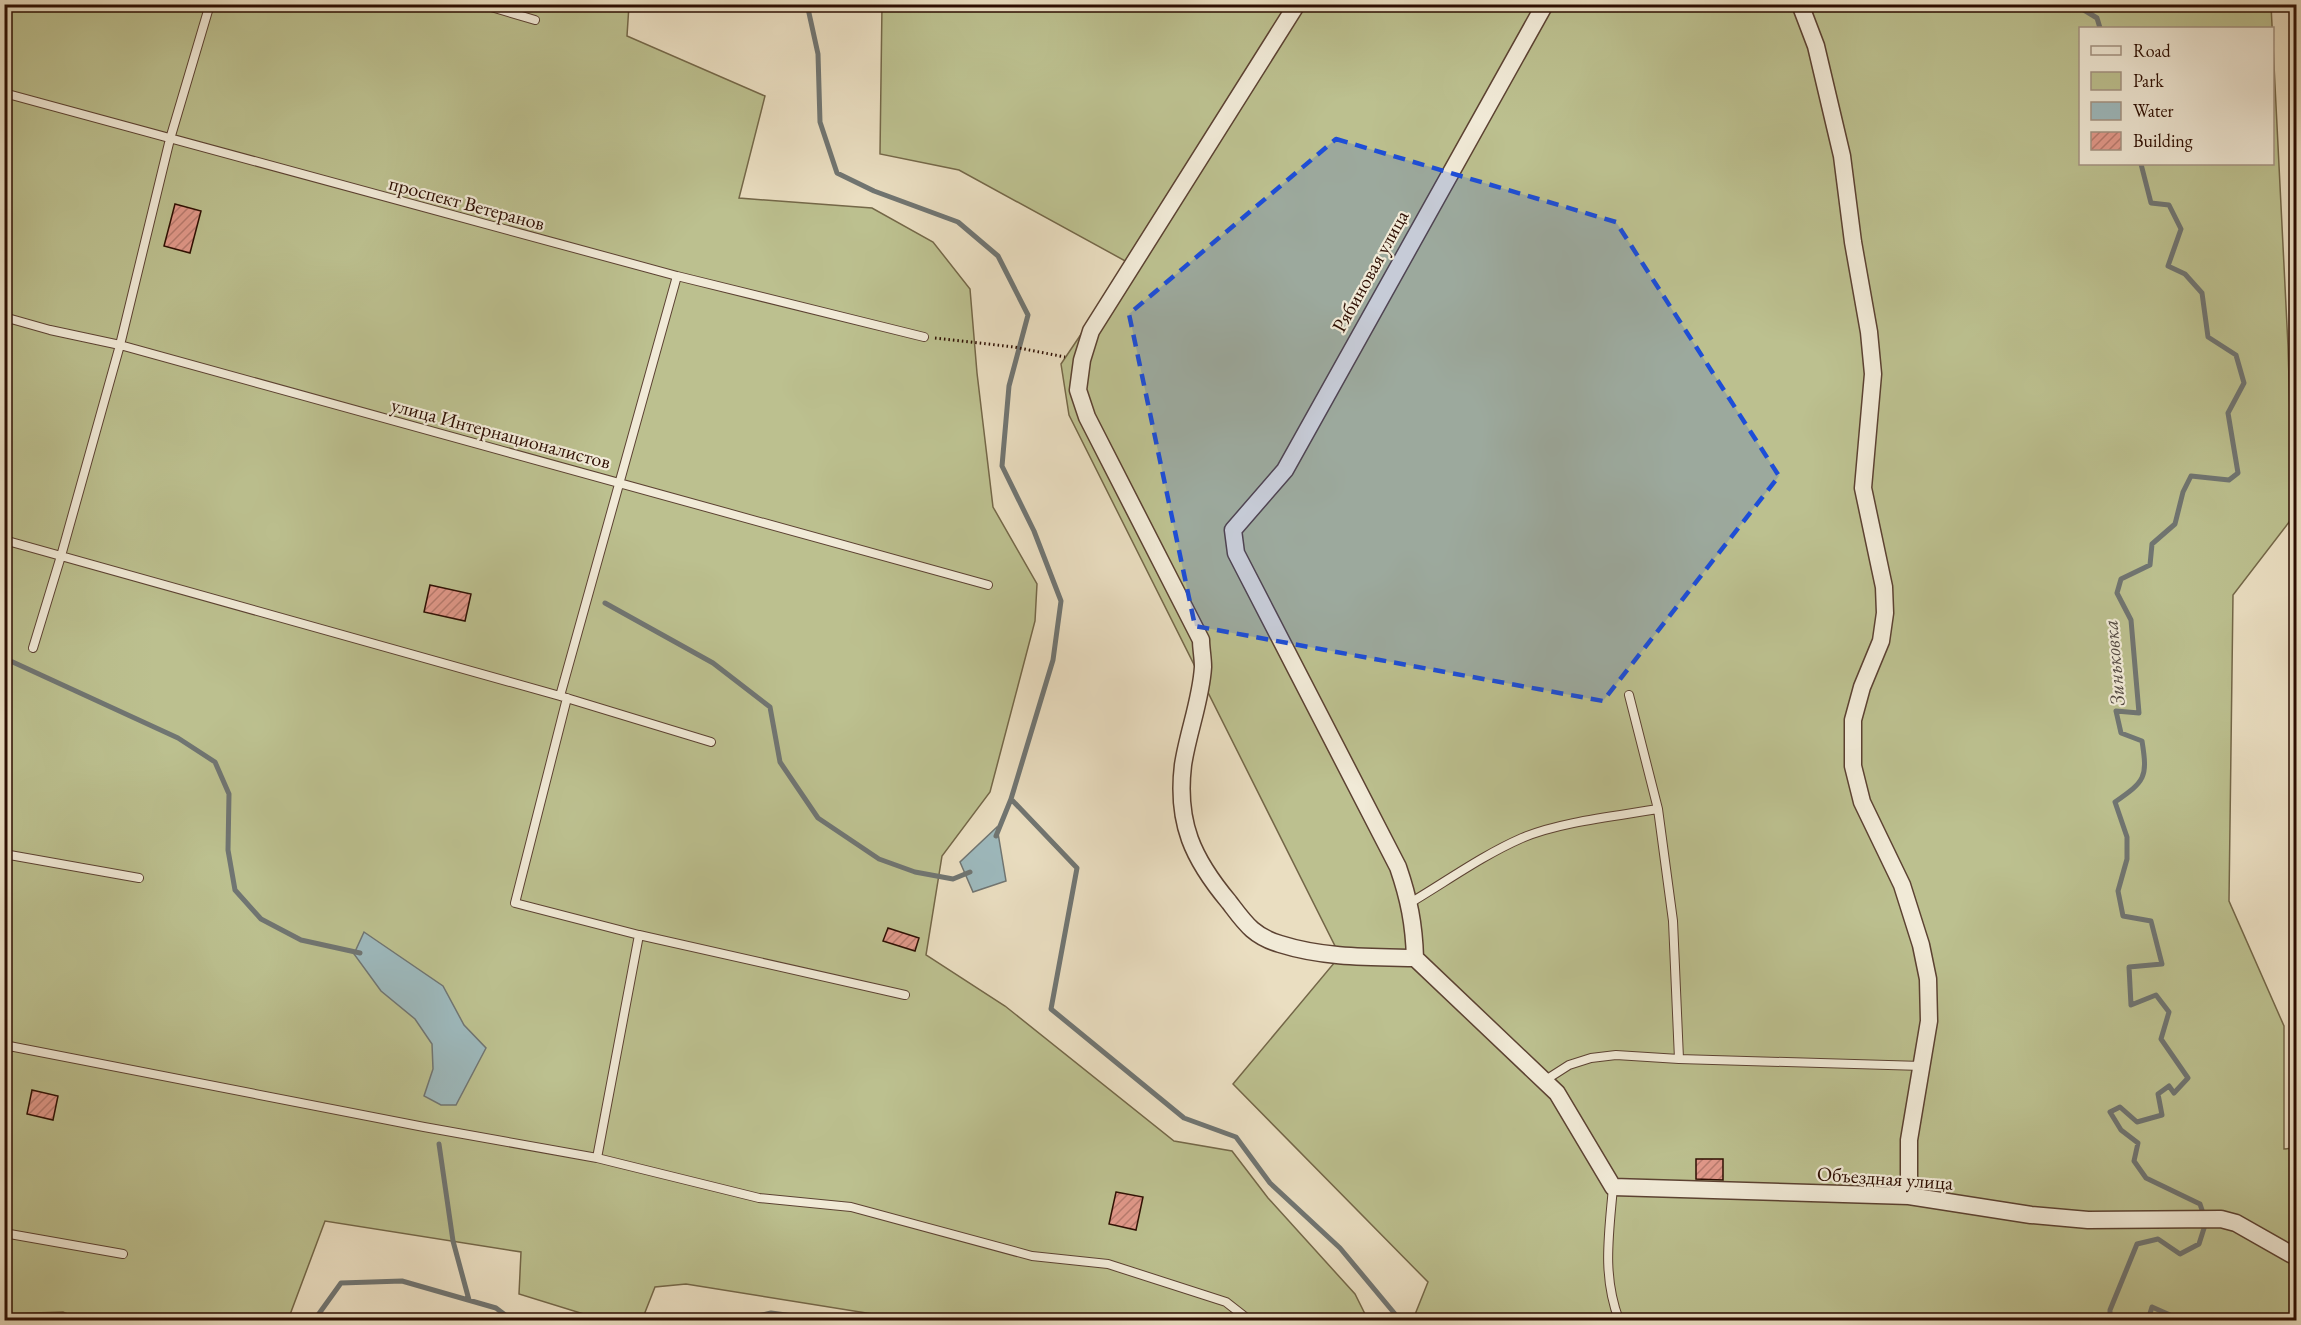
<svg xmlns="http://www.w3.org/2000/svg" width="2301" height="1325" viewBox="0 0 2301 1325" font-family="'EB Garamond',serif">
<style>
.green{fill:#bcc08f;stroke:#746748;stroke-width:1.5;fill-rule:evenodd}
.water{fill:#9db9bd;stroke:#707572;stroke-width:1.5}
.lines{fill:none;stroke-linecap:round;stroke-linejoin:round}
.stream{stroke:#707572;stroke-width:5}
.building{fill:url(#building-hatch);stroke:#2d0e02;stroke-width:1.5}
.lane-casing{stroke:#5c4232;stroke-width:10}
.street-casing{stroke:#5c4232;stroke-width:19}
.path{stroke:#2d0e02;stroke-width:3;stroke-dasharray:1.5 3;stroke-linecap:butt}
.lane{stroke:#f1ead7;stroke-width:8}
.street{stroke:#f1ead7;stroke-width:16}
.marked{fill:#1d4ed8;fill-opacity:0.2;stroke:#1d4ed8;stroke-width:4.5;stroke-dasharray:12 8;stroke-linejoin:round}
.labels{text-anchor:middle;stroke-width:4.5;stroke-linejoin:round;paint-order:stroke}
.street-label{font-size:20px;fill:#2d0e02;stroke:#f1ead7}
.water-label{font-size:21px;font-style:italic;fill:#544a43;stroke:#f1ead7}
</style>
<defs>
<pattern id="building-hatch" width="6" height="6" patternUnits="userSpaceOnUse" patternTransform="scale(1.5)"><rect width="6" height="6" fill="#e2998b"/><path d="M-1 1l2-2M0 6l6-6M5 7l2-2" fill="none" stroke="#b87b6f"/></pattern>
</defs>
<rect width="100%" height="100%" fill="#eadec1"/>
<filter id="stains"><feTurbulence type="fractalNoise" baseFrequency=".00333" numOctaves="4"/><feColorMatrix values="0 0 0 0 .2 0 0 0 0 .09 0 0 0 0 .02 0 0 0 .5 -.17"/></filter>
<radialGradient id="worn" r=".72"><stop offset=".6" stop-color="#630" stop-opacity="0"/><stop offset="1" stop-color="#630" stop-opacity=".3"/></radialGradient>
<!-- green -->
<path class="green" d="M4 5H629L627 36 765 96 739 198 872 208 933 242 970 289 977 373 993 507 1037 584 1035 621 990 792 942 856 926 955 1005 1006 1174 1141 1232 1151 1268 1198 1355 1294 1368 1320H910L686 1284 655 1287 642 1320H603L519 1294 521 1252 325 1221 288 1320H81L63 1312 5 1314Z
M882 5H2271L2288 346 2293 517 2233 595 2229 901 2284 1026V1149L2296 1148V1320H1418L1414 1317 1428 1282 1233 1084 1340 956 1069 415 1061 364 1129 263 959 170 880 154ZM2080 28H2272V164H2080Z"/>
<!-- water -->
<path class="water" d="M997 827 1006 881 973 892 960 862Z
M364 932 443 986 464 1025 486 1048 456 1105H441L424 1096 433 1069 432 1044 415 1019 381 991 354 954Z"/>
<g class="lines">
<!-- stream -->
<path class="stream" d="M807 4 818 54 820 122 837 173 874 191 958 222 998 256 1028 315 1009 386 1002 466 1034 531 1061 601 1053 660 1011 799 1077 868 1051 1009 1184 1118 1236 1137 1270 1183 1340 1248 1400 1320
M2080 4 2079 7 2097 18 2100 28
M605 603 713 663 770 707 780 762 818 818 879 859 915 872 953 879 970 872
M4 658 178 738 215 762 229 794 228 850 235 890 261 919 301 940 360 953
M996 836 1011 799
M439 1144 453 1241 469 1300
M317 1320 318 1315 341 1283 402 1281 496 1308 512 1320
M742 1320 771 1313 824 1320
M2110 1320V1310L2137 1244 2158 1239 2180 1254 2199 1244 2206 1222 2200 1204 2146 1178 2134 1161 2138 1143 2121 1130 2110 1112 2120 1107 2137 1122 2162 1115 2158 1094 2169 1086 2174 1093 2188 1078 2161 1039 2169 1012 2156 995 2131 1005 2129 967 2162 964 2151 921 2123 916 2118 891 2127 859V837L2115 802C2145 781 2148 778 2142 741L2121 733 2116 711 2139 713 2131 620 2117 593 2121 579 2150 565 2152 544 2175 524 2183 492 2191 476 2229 480 2238 473 2228 413 2244 383 2236 355 2208 337 2202 293 2185 274 2168 266 2181 229 2169 205 2151 203 2141 164
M2148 1320 2152 1307 2170 1315 2172 1320"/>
</g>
<!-- building -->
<path class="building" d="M175 204 201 211 190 253 164 246Z
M430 585 471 594 465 621 424 612Z
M888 928 919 938 915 951 883 941Z
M32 1090 58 1096 53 1120 27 1114Z
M1696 1159H1723V1180L1696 1179Z
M1116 1192 1143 1197 1136 1230 1109 1224Z"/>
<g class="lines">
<!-- lane casing -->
<g class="lane-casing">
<path id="lane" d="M481 4 535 20
M4 93 677 276 924 337
M4 317 50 330 120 345 988 585
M4 540 560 696 711 742
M33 648 61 556 120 345 170 139 210 4
M1629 695 1658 809 1673 921 1679 1059
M560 696 677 276
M567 698 515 903 639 935 905 995
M4 854 139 878
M1410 903C1447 881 1483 855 1522 838 1559 822 1617 816 1658 809
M4 1045 424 1127 597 1158 759 1198 851 1207 1032 1256 1108 1264 1226 1302 1249 1320
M1544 1081 1569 1065 1591 1058 1616 1055 1679 1059 1922 1066
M597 1158 639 935
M1613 1187C1609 1235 1602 1275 1619 1320
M4 1233 123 1254"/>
</g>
<!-- street casing -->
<g class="street-casing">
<path id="street" d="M1297 4 1091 331 1082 360 1078 390 1087 417 1201 640C1201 648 1203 658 1203 667 1201 700 1188 732 1183 765 1176 823 1193 859 1229 902 1245 923 1253 936 1280 944 1324 958 1370 957 1415 958L1557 1093 1613 1187 1909 1196 2031 1215 2088 1220 2221 1219 2236 1223 2296 1257
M1800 4 1816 46 1842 156 1853 242 1869 332 1873 374 1863 488 1884 587 1885 613 1881 641 1862 687 1853 720V766L1862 802 1902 885 1921 945 1928 979 1929 1021 1909 1140V1196
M1415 958C1414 924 1409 899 1398 867L1236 553 1233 530 1285 470 1545 4"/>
</g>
<!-- path -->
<path class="path" d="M935 338 1014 347 1065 357"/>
<!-- lane -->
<use href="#lane" class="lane"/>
<!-- street -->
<use href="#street" class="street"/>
</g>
<!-- marked area -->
<path class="marked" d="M1336 139 1616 222 1779 476 1603 701 1195 626 1129 314Z"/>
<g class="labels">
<!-- street labels -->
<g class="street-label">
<text transform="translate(467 203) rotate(15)" y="7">проспект Ветеранов</text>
<text transform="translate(1370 271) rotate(-61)" y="7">Рябиновая улица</text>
<text transform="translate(501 433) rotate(15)" y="7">улица Интернационалистов</text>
<text transform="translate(1885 1178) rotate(4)" y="7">Объездная улица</text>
</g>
<!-- water labels -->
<g class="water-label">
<text transform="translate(2114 663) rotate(-95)" y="7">Зиньковка</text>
</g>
</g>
<!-- margin -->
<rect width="2301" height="1325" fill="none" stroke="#eadec1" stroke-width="24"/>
<rect x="6" y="6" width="2289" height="1313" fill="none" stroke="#2d0e02" stroke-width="3"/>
<rect x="12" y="12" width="2277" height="1301" fill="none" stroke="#2d0e02" stroke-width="1.5"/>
<!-- legend -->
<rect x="2079" y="27" width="195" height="138" fill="#f1ead7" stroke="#a39282" stroke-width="1.5"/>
<rect x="2091" y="46" width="30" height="9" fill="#f1ead7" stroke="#a39282" stroke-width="1.5"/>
<text x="2133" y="57" font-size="18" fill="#2d0e02">Road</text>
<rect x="2091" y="72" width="30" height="18" fill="#bcc08f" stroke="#a39282" stroke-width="1.5"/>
<text x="2133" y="87" font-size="18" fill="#2d0e02">Park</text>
<rect x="2091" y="102" width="30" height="18" fill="#9db9bd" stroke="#a39282" stroke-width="1.5"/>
<text x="2133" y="117" font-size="18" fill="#2d0e02">Water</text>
<rect x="2091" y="132" width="30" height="18" fill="url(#building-hatch)" stroke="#a39282" stroke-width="1.5"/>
<text x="2133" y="147" font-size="18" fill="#2d0e02">Building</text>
<rect width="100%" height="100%" filter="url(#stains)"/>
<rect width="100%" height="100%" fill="url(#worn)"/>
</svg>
